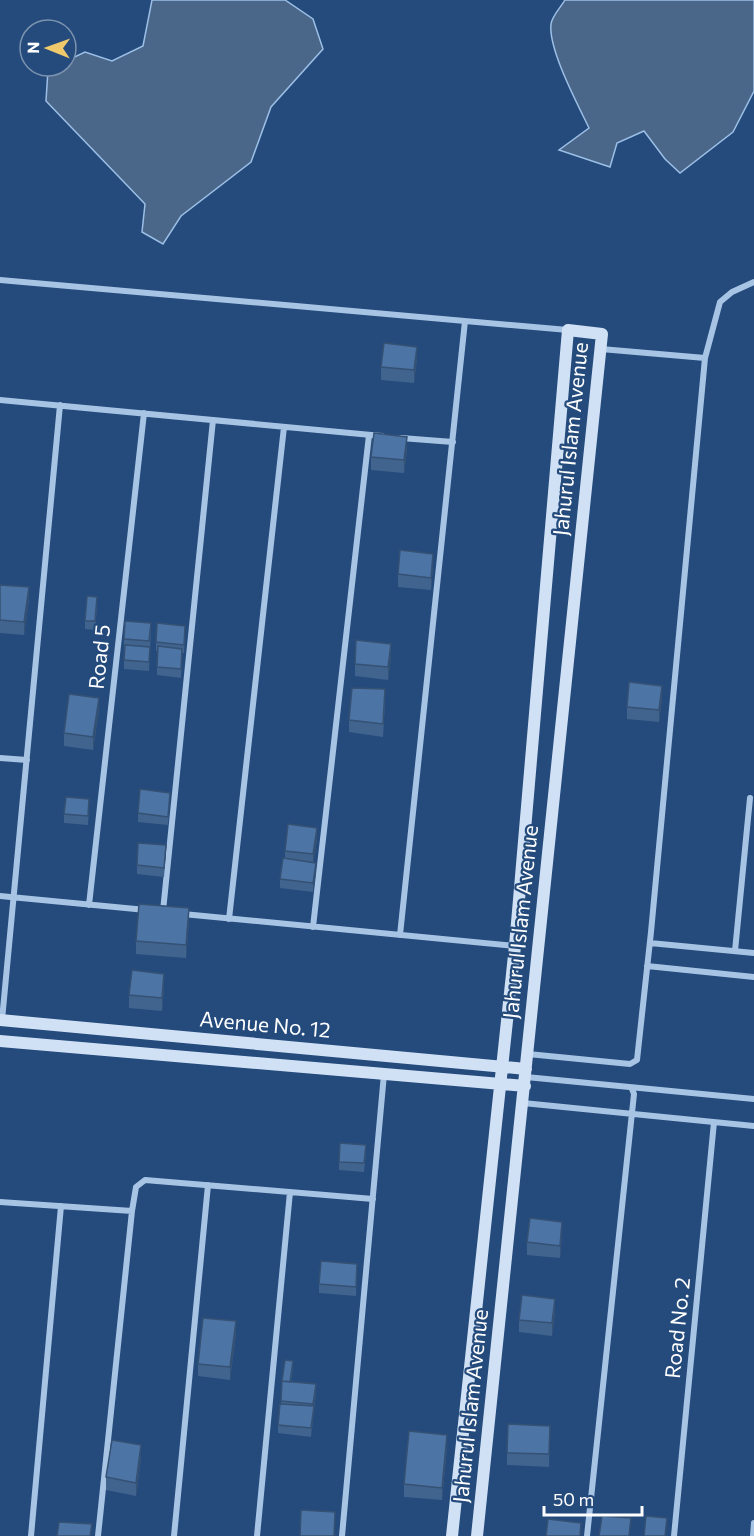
<svg xmlns="http://www.w3.org/2000/svg" width="754" height="1536" viewBox="0 0 754 1536" font-family="Commissioner,sans-serif">
<style>
.water{fill:#4a678a;stroke:#9cbfe6;stroke-width:1.5}
.lines{fill:none;stroke-linecap:round;stroke-linejoin:round}
.street{stroke:#a8c4e5;stroke-width:6}
.secondary{stroke:#d1e1f5;stroke-width:12}
.wall{fill:#41648e}
.shaded-wall{fill:#355174}
.building{fill:#4c74a5;stroke:#355174;stroke-width:1.5}
.labels{text-anchor:middle;stroke-width:4.5;stroke-linejoin:round;paint-order:stroke}
.street-label{font-size:21px;fill:#fff;stroke:#244b7c}
</style>
<rect width="100%" height="100%" fill="#244b7c"/>
<!-- water -->
<path class="water" d="M152 0H285L313 19 323 49 271 107 251 162 181 216 163 244 142 232 145 204 46 101 48 70 56 66H66V61L85 52 112 61 143 46Z
M565 0H754V91L733 132 680 173 665 159 644 131 617 143 610 167 559 150 589 128C578 105 548 49 551 24 552 16 561 7 565 0Z"/>
<g class="lines">
<!-- street -->
<path class="street" d="M0 280 568 330
M601 349 705 358
M0 400 382 436
M401 438 453 442
M0 758 27 760
M0 896 146 910
M89 905 144 413
M163 911 213 420
M183 914 515 946
M229 919 284 427
M313 927 369 435
M400 935 465 321
M650 943 754 953
M735 951 750 798
M647 966 754 977
M2 1020 60 405
M528 1054 630 1064 637 1060 651 932 705 358 720 302 732 292 754 282
M526 1077 754 1099
M523 1103 754 1126
M0 1202 132 1211 136 1187 145 1180 373 1199
M31 1536 61 1206
M98 1536 132 1211
M174 1536 208 1185
M257 1536 290 1192
M342 1536 384 1074
M587 1536 634 1094 632 1089
M674 1536 714 1122
M753 1536 754 1523"/>
<!-- secondary -->
<path class="secondary" d="M0 1020 526 1069
M0 1041 525 1086
M452 1536 515 946 568 330 602 334 477 1536"/>
</g>
<!-- wall -->
<path class="wall" d="M417 359 414 383 381 380V367Z
M407 449 404 473 371 470V457Z
M433 566 431 590 398 587V574Z
M0 585 29 599 24 635 0 633Z
M97 606 95 630 85 629V621Z
M151 631 149 671 124 669V639Z
M185 634 184 653H182L181 678 157 675V651H156V642Z
M391 657 388 680 355 676V664Z
M662 698 659 722 627 719V707Z
M385 702 383 737 349 732V720Z
M99 710 93 750 64 746V733Z
M170 801 168 825 138 822V813Z
M89 807 88 825 64 823V814Z
M317 840 313 862 316 871 313 892 280 888V879L285 858V851Z
M166 853 164 877 137 874V865Z
M189 920 186 958 136 954V941Z
M164 987 162 1011 129 1008V995Z
M366 1153 364 1172 339 1170V1162Z
M562 1234 560 1258 527 1255V1242Z
M357 1273 356 1296 319 1293V1284Z
M555 1312 552 1336 519 1332V1320Z
M236 1334 230 1380 198 1376V1364Z
M293 1366 291 1382 316 1393 311 1437 278 1433V1425L281 1404 282 1381Z
M550 1426 549 1467 507 1465V1453Z
M447 1447 442 1500 404 1497V1484Z
M141 1458 136 1496 106 1490V1477Z"/>
<!-- shaded-wall -->
<path class="shaded-wall" d="M417 347V359L414 383V370Z
M407 437V449L404 473V460Z
M433 554V566L431 590V578Z
M29 587V599L24 635V622Z
M391 644V657L388 680V667Z
M662 686V698L659 722V710Z
M99 698V710L93 750V737Z
M317 828V840L313 867V854Z
M316 863V871L313 892V883Z
M189 908V920L186 958V945Z
M164 974V987L162 1011V998Z
M562 1222V1234L560 1258V1246Z
M555 1299V1312L552 1336V1323Z
M236 1321V1334L230 1380V1367Z
M316 1384V1393L311 1437 313 1404Z
M447 1435V1447L442 1500V1488Z
M141 1445V1458L136 1496V1483Z"/>
<!-- building -->
<path class="building" d="M384 343 417 347 414 370 381 367Z
M374 433 407 437 404 460 371 457Z
M400 550 433 554 431 578 398 574Z
M0 585 29 587 24 622 0 620Z
M87 596 97 597 95 621H85Z
M125 621 151 623 149 641 124 639Z
M157 623 185 626 184 645 156 642Z
M356 640 391 644 388 667 355 664Z
M125 645 150 647 149 662 124 660Z
M158 646 182 649 181 669 157 667Z
M629 682 662 686 659 710 627 707Z
M352 688 385 689 383 724 349 720Z
M69 694 99 698 93 737 64 733Z
M140 789 170 793 168 817 138 813Z
M66 797 89 799 88 816 64 814Z
M288 824 317 828 313 854 285 851Z
M138 843 166 845 164 868 137 865Z
M283 858 316 863 313 883 280 879Z
M139 904 189 908 186 945 136 941Z
M132 970 164 974 162 998 129 995Z
M340 1143 366 1145 364 1163 339 1162Z
M530 1218 562 1222 560 1246 527 1242Z
M321 1261 357 1264 356 1287 319 1284Z
M522 1295 555 1299 552 1323 519 1320Z
M203 1318 236 1321 230 1367 198 1364Z
M285 1360 293 1361 290 1382 282 1381Z
M282 1381 316 1384 313 1404 281 1401Z
M280 1404 314 1406 311 1428 278 1425Z
M508 1424 550 1426 549 1454 507 1453Z
M409 1431 447 1435 442 1488 404 1484Z
M112 1440 141 1445 136 1483 106 1477Z
M301 1510 335 1512 334 1536H300Z
M602 1516 631 1518 629 1536H599Z
M646 1516 667 1518 665 1536H644Z
M548 1519 581 1523 580 1536H546Z
M59 1522 92 1524 90 1536H57Z"/>
<g class="labels">
<!-- street labels -->
<g class="street-label">
<text transform="translate(571 439) rotate(-84)" y="7">Jahurul Islam Avenue</text>
<text transform="translate(100 657) rotate(-84)" y="7">Road 5</text>
<text transform="translate(521 922) rotate(-84)" y="7">Jahurul Islam Avenue</text>
<text transform="translate(265 1025) rotate(5)" y="7">Avenue No. 12</text>
<text transform="translate(678 1328) rotate(-84)" y="7">Road No. 2</text>
<text transform="translate(471 1406) rotate(-84)" y="7">Jahurul Islam Avenue</text>
</g>
</g>
<!-- north arrow -->
<g transform="translate(48 48) rotate(271)"><circle r="28" fill="#244b7c" stroke="#7c93b0" stroke-width="1.5"/>
<path d="M0-4.5L10 22L0 15L-10 22Z" fill="#efc96c"/>
<text y="-9" font-size="16" font-weight="bold" text-anchor="middle" fill="#ffffff">N</text>
</g>
<!-- scale -->
<path d="M544 1506v9h98v-9" fill="none" stroke="#ffffff" stroke-width="3"/>
<text x="553" y="1506" font-size="18" fill="#ffffff" stroke="#244b7c" stroke-width="4.5" paint-order="stroke">50 m</text>
</svg>
